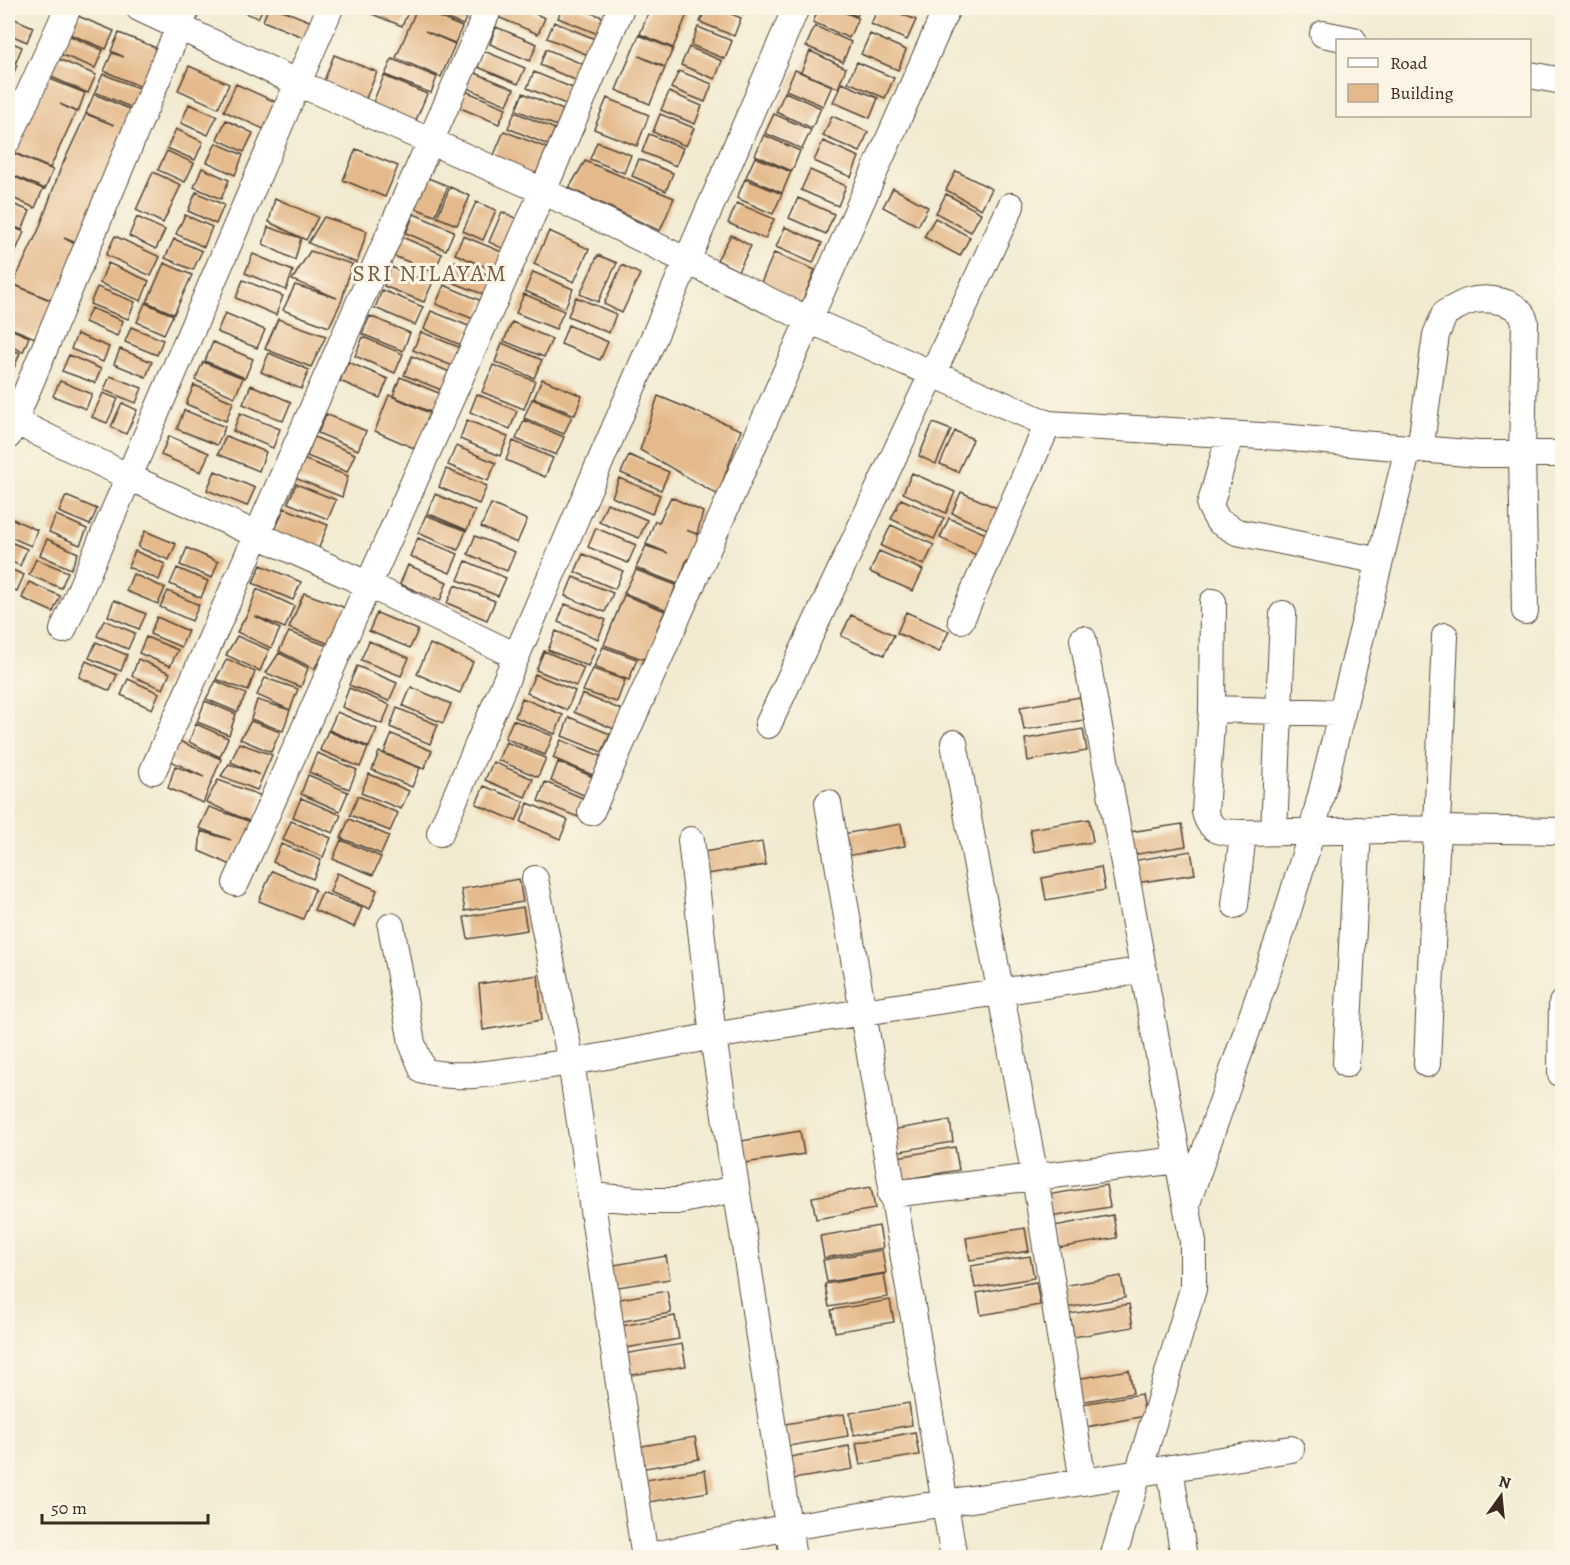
<svg xmlns="http://www.w3.org/2000/svg" width="1570" height="1565" viewBox="0 0 1570 1565" font-family="Alegreya,serif">
<style>
.building{fill:#e4ba8c}
.lines{fill:none;stroke-linecap:round;stroke-linejoin:round}
.street-casing{stroke:#564739;stroke-width:28}
.street{stroke:#fff;stroke-width:26}
.labels{text-anchor:middle;stroke-width:6;stroke-linejoin:round;paint-order:stroke}
.neighbourhood-label{font-size:24px;letter-spacing:1.5px;fill:#765c44;stroke:#fcf5e5}
</style>
<rect width="100%" height="100%" fill="#fcf5e5"/>
<filter id="ink" filterUnits="userSpaceOnUse"><feTurbulence type="fractalNoise" baseFrequency=".0167" numOctaves="2"/><feDisplacementMap in="SourceGraphic" scale="12" xChannelSelector="R" yChannelSelector="G"/><feConvolveMatrix kernelMatrix="1 2 1 2 8 2 1 2 1" color-interpolation-filters="sRGB"/></filter>
<filter id="wash" filterUnits="userSpaceOnUse"><feTurbulence type="fractalNoise" baseFrequency=".008" numOctaves="4" result="noise"/><feDisplacementMap in="SourceGraphic" scale="24" xChannelSelector="R" yChannelSelector="G"/><feGaussianBlur stdDeviation="1.35" result="paint"/><feColorMatrix in="noise" values="0 0 0 0 0 0 0 0 0 0 0 0 0 0 0 0 0 1.4 0 .05"/><feComposite in="paint" operator="in"/></filter>
<g filter="url(#wash)">
<rect width="100%" height="100%" fill="#f2ebd1"/>
<g id="blocks">
<!-- building -->
<path class="building" d="M232 8H263L258 18Z
M268 8H277L314 23 308 39 263 21Z
M357 8H403L409 10 402 26Z
M417 8 462 27 455 43 425 31 455 44 441 77 396 58Z
M420 8H466L470 9 463 25Z
M502 8H521L545 18 538 34 498 17Z
M562 8H579L605 18 598 34 558 18Z
M650 8H677L688 12 673 48 640 34Z
M706 8H716L741 18 734 36 700 22Z
M728 8H746L743 14Z
M819 8H834L858 18 849 38 813 22Z
M838 8H861L857 16Z
M878 8H887L916 20 907 40 871 24Z
M1055 8H1095V14L1055 12Z
M73 14 114 31 106 49 65 32Z
M8 16 33 27 27 42 8 34Z
M554 22 595 39 588 55 547 38Z
M815 26 851 42 843 62 806 46Z
M496 27 537 44 530 61 490 44Z
M698 27 732 41 725 59 691 45Z
M63 33 103 50 95 68 55 52Z
M119 33 159 49 144 88 104 71 112 53 124 57 111 51Z
M870 34 906 50 898 70 861 54Z
M639 35 673 49 665 67 639 56 665 68 650 104 616 90Z
M8 41 22 47 16 62 8 59Z
M689 47 722 61 715 79 681 65Z
M546 49 587 66 580 82 540 65Z
M484 51 525 68 518 84 478 67Z
M810 51 846 68 838 88 801 72Z
M334 55 377 72 364 103 322 86Z
M56 58 96 75 88 93 49 76Z
M392 59 437 77 431 93 385 75Z
M8 61 17 65 11 80 8 78Z
M857 62 894 78 885 98 848 82Z
M189 66 229 84 218 108 178 90Z
M795 70 832 86 823 106 786 90Z
M679 71 712 84 705 102 671 88Z
M473 72 514 89 507 105 467 88Z
M534 72 575 89 568 105 527 88Z
M103 74 143 90 135 109 95 92Z
M384 76 427 94 414 125 371 107Z
M45 77 85 93 78 112 60 104 76 112 50 168 10 151Z
M842 83 878 98 870 118 833 102Z
M236 84 280 104 268 131 224 111Z
M465 91 506 108 499 124 458 107Z
M669 92 702 106 695 124 661 110Z
M785 92 821 108 812 128 776 112Z
M523 93 563 110 557 126 516 110Z
M94 94 134 111 79 244 64 238 77 245 53 301 13 284 39 229 60 170 86 114 114 125 86 113Z
M607 98 649 115 637 146 594 129Z
M189 104 217 116 208 135 181 123Z
M515 112 555 129 548 145 508 128Z
M660 114 694 128 686 146 653 132Z
M774 114 811 130 802 149 765 133Z
M832 116 868 132 860 152 823 136Z
M226 120 253 133 244 152 217 139Z
M176 129 203 142 195 160 167 148Z
M504 131 547 148 534 179 491 162Z
M649 134 683 148 676 166 642 152Z
M764 135 800 151 792 171 755 155Z
M823 141 859 157 851 177 814 161Z
M597 142 631 155 624 173 590 159Z
M216 143 243 155 235 175 207 162Z
M356 149 398 166 385 197 343 180Z
M167 151 194 163 185 182 158 170Z
M13 153 53 170 45 189 8 173Z
M755 157 791 172 782 193 746 177Z
M639 159 673 173 666 191 632 176Z
M585 161 674 198 660 231 569 188Z
M202 168 229 180 221 199 194 187Z
M810 170 846 186 838 206 801 190Z
M956 171 992 189 981 209 946 190Z
M153 172 181 185 163 223 136 210Z
M8 174 43 189 35 208 8 196Z
M428 178 448 186 435 216 415 208Z
M745 179 782 194 773 214 737 198Z
M450 187 470 196 457 225 437 217Z
M893 188 928 207 918 226 883 207Z
M196 192 224 205 216 224 188 211Z
M946 194 981 213 971 232 936 213Z
M275 198 318 217 306 240 269 222Z
M798 198 834 214 826 234 789 218Z
M8 202 30 211 22 230 8 224Z
M476 202 496 210 483 240 463 231Z
M737 203 774 219 765 239 728 223Z
M502 212 522 221 508 251 489 242Z
M414 214 454 231 446 250 406 233Z
M185 215 212 227 204 247 176 234Z
M137 217 165 230 156 249 129 236Z
M324 217 367 231 357 263 308 243Z
M935 218 970 237 960 256 924 237Z
M8 225 24 232 8 269Z
M268 227 301 238 295 260 263 244Z
M785 227 822 243 813 263 776 247Z
M549 231 589 249 574 282 534 264Z
M731 235 751 246 738 271 717 260Z
M115 236 160 257 151 276 106 255Z
M463 236 502 252 495 271 455 254Z
M402 237 442 254 434 272 394 256Z
M174 239 202 251 193 270 165 258Z
M310 251 352 264 342 300 329 327 283 310 295 285 337 298 292 280Z
M774 253 815 270 802 302 760 285Z
M253 254 293 271 286 290 245 273Z
M598 255 617 263 598 302 580 294Z
M455 261 495 278 488 296 447 280Z
M108 263 149 281 141 301 100 283Z
M164 263 192 275 174 314 147 302Z
M622 265 640 274 622 313 604 304Z
M391 267 432 284 424 302 384 286Z
M533 272 573 289 565 308 525 291Z
M243 280 283 296 276 315 236 298Z
M12 284 52 301 35 338 8 327V295Z
M444 285 484 302 476 320 436 304Z
M97 287 135 302 128 319 90 304Z
M382 290 423 307 415 325 375 308Z
M524 294 564 311 556 329 516 313Z
M576 297 616 314 609 333 568 316Z
M145 303 173 315 164 334 137 322Z
M91 308 123 321 117 336 85 322Z
M431 311 471 327 463 346 424 329Z
M225 313 265 330 257 348 217 332Z
M370 316 410 333 403 351 362 334Z
M278 319 326 336 311 367 265 349Z
M512 322 552 339 544 357 504 341Z
M568 325 608 342 600 360 561 344Z
M131 327 163 340 157 355 125 342Z
M8 328 29 337 23 352 8 345Z
M421 332 461 348 453 366 413 350Z
M77 334 109 347 103 362 71 349Z
M363 337 403 354 395 373 355 356Z
M213 342 253 359 245 378 205 361Z
M502 343 542 360 534 378 495 362Z
M8 349 20 353 14 368 8 366Z
M120 349 152 362 146 377 114 364Z
M269 353 309 370 301 389 261 372Z
M69 355 101 369 95 383 62 371Z
M412 356 452 373 444 391 404 375Z
M203 362 243 378 235 397 195 380Z
M348 362 388 379 380 398 340 381Z
M493 365 535 381 524 409 482 392Z
M110 376 142 388 136 403 104 390Z
M400 377 441 394 433 413 393 396Z
M542 379 582 396 575 415 534 398Z
M60 381 92 394 86 409 53 396Z
M194 385 233 402 226 421 186 404Z
M251 385 291 402 283 421 243 404Z
M103 393 118 399 107 423 92 417Z
M477 394 517 411 510 429 470 412Z
M389 395 432 414 416 449 375 431Z
M658 396 741 430 718 495 640 450Z
M532 399 572 416 564 434 524 418Z
M122 403 137 410 126 434 111 427Z
M184 410 225 427 217 445 177 429Z
M240 413 280 429 273 448 233 431Z
M326 414 366 431 358 450 318 433Z
M467 420 508 437 500 456 460 439Z
M524 420 564 437 556 455 516 439Z
M933 423 951 430 936 464 919 456Z
M955 431 973 439 958 472 940 464Z
M169 436 209 453 201 472 161 455Z
M226 436 266 452 259 471 218 454Z
M314 437 355 454 347 472 307 456Z
M513 441 553 458 545 477 506 460Z
M456 446 496 463 488 481 448 465Z
M629 455 669 472 661 490 621 473Z
M303 459 348 476 342 497 295 478Z
M446 469 487 486 479 504 439 487Z
M215 471 255 488 247 506 207 490Z
M912 473 955 492 946 513 903 493Z
M619 478 660 495 652 514 612 497Z
M296 484 336 500 328 519 288 503Z
M961 492 1004 511 994 532 952 513Z
M435 494 475 511 467 530 427 513Z
M66 496 97 509 90 525 59 512Z
M671 497 703 512 697 534 686 530 699 535 690 560 687 559 678 584 636 568 646 546 668 553 646 544 655 521 659 522Z
M901 499 944 518 934 539 891 519Z
M607 503 647 520 639 538 599 522Z
M491 504 527 520 517 543 481 527Z
M284 508 328 525 318 550 274 533Z
M56 515 87 529 80 545 49 532Z
M426 515 466 531 458 550 418 533Z
M8 517 37 530 31 546 8 536Z
M949 518 993 537 983 558 940 538Z
M891 525 934 545 924 565 881 546Z
M596 528 636 545 628 563 588 547Z
M145 531 176 544 169 560 138 547Z
M475 536 515 552 507 571 468 554Z
M418 538 458 554 450 573 410 556Z
M47 539 78 553 71 569 40 555Z
M8 541 27 549 20 566 8 560Z
M187 548 218 562 212 578 180 565Z
M135 551 165 564 159 580 128 567Z
M879 551 923 570 913 591 870 572Z
M583 554 623 571 615 589 575 572Z
M36 559 68 572 61 588 29 575Z
M466 561 506 578 498 596 458 580Z
M261 565 301 582 293 600 253 583Z
M408 565 447 582 440 601 400 584Z
M8 568 24 575 17 591 9 588 12 582 8 580Z
M177 568 208 581 201 598 170 584Z
M636 570 676 585 667 610 624 593Z
M133 574 165 588 158 604 126 591Z
M573 577 613 593 605 612 565 596Z
M29 582 60 596 53 612 22 598Z
M455 585 495 601 487 620 447 603Z
M257 589 294 606 285 628 255 616 280 629 271 648 237 632 248 613Z
M168 591 199 605 192 621 160 607Z
M304 593 346 608 332 645 289 628Z
M624 595 665 611 655 634 648 661 604 645Z
M114 600 146 614 139 629 108 616Z
M565 604 606 620 598 639 558 622Z
M906 612 949 631 939 652 897 633Z
M377 613 418 630 410 648 369 631Z
M851 615 894 635 884 655 841 636Z
M157 617 188 631 181 647 150 634Z
M104 620 135 633 128 649 97 636Z
M556 631 596 648 588 666 548 650Z
M289 632 328 646 314 669 279 651Z
M237 636 269 650 260 671 226 655Z
M146 637 178 650 170 666 139 653Z
M369 641 409 658 401 676 361 660Z
M96 642 127 655 121 671 89 658Z
M430 644 473 662 460 693 417 674Z
M603 647 637 659 629 680 594 667Z
M544 651 584 668 576 686 536 670Z
M279 653 308 668 301 687 266 673Z
M138 659 170 673 163 689 132 676Z
M227 659 255 672 248 691 216 679Z
M86 661 117 675 110 691 79 677Z
M357 666 397 683 389 701 349 685Z
M593 669 625 680 617 702 583 691Z
M535 674 575 691 567 710 527 693Z
M265 678 298 689 290 710 257 695Z
M128 679 159 693 152 709 121 695Z
M216 681 246 694 237 712 206 699Z
M411 687 451 704 443 723 403 706Z
M349 688 390 705 382 724 342 707Z
M582 694 622 710 614 729 574 712Z
M1080 697 1084 720 1024 730 1020 707Z
M522 698 563 715 555 734 515 717Z
M257 700 290 710 283 731 251 719Z
M205 701 236 714 229 735 197 722Z
M397 708 438 725 430 744 390 727Z
M337 712 377 729 369 747 329 730Z
M569 717 610 734 602 752 562 736Z
M513 720 553 736 545 755 505 738Z
M251 721 280 732 271 752 240 739Z
M196 724 228 738 220 757 189 742Z
M1083 729 1087 751 1028 761 1025 739Z
M328 731 368 748 360 767 320 750Z
M392 734 432 751 424 769 384 753Z
M561 740 601 756 593 775 553 758Z
M179 741 221 759 203 803 168 788 175 766 204 777 171 761Z
M506 742 546 758 538 777 498 760Z
M239 743 272 755 257 790 221 776 229 764 260 775 231 762Z
M379 752 420 768 412 787 372 770Z
M317 753 357 770 349 789 309 772Z
M493 762 533 779 525 797 485 780Z
M558 762 598 779 591 798 551 781Z
M369 774 409 791 401 809 361 793Z
M308 775 348 792 340 811 301 794Z
M218 780 262 796 238 868 199 851 201 831 231 840 199 828 209 807 251 822 206 802Z
M545 782 585 799 578 817 538 801Z
M484 786 524 802 516 821 476 804Z
M358 796 398 813 390 831 350 815Z
M301 798 341 815 333 833 293 817Z
M528 803 568 820 560 839 521 822Z
M349 819 389 836 381 854 341 838Z
M1089 819 1093 842 1034 852 1030 829Z
M291 821 331 838 323 857 283 840Z
M901 824 905 846 846 856 842 834Z
M1182 824 1186 846 1126 856 1123 833Z
M341 840 381 857 373 875 333 859Z
M762 842 766 865 707 874 703 852Z
M281 844 321 860 313 879 273 862Z
M1191 851 1195 874 1136 883 1132 861Z
M1101 867 1105 890 1046 900 1042 878Z
M272 871 315 889 303 919 259 901Z
M337 873 377 890 370 909 330 892Z
M519 879 523 902 465 911 461 889Z
M322 892 362 908 354 927 314 910Z
M523 907 527 930 468 939 464 917Z
M538 975 542 1020 483 1030 479 984Z
M950 1120 953 1142 895 1152 891 1130Z
M800 1131 804 1154 745 1163 741 1141Z
M955 1147 959 1170 900 1180 897 1157Z
M1106 1185 1110 1207 1051 1217 1047 1195Z
M871 1187 875 1209 816 1219 812 1197Z
M1113 1215 1117 1238 1058 1248 1054 1226Z
M879 1226 883 1248 824 1258 820 1236Z
M1025 1228 1029 1251 970 1260 966 1238Z
M882 1250 886 1273 827 1282 823 1260Z
M666 1256 670 1279 612 1288 608 1266Z
M1030 1256 1034 1278 975 1288 971 1266Z
M884 1274 888 1297 829 1307 825 1284Z
M1121 1276 1125 1298 1066 1308 1062 1286Z
M1036 1282 1040 1305 981 1315 977 1293Z
M667 1291 671 1313 612 1323 608 1301Z
M890 1300 894 1322 835 1332 831 1310Z
M1129 1304 1133 1327 1074 1337 1070 1314Z
M675 1316 679 1339 620 1349 616 1327Z
M682 1344 686 1366 627 1376 623 1354Z
M1129 1370 1133 1393 1074 1403 1070 1380Z
M1141 1394 1145 1416 1086 1427 1082 1404Z
M909 1403 912 1425 854 1435 850 1413Z
M844 1414 848 1436 789 1446 785 1424Z
M915 1432 919 1455 860 1465 856 1443Z
M695 1437 699 1459 640 1469 636 1447Z
M849 1446 853 1469 794 1479 790 1457Z
M705 1470 708 1492 650 1502 646 1480Z"/>
</g>
</g>
<g filter="url(#ink)">
<use href="#blocks" fill-opacity="0" stroke="#564739" stroke-width="1.5"/>
<g class="lines">
<!-- street casing -->
<g class="street-casing">
<path id="street" d="M139 8 298 83 543 191 809 320 1048 424 1280 437 1478 454H1562
M1323 34 1353 40
M1530 75 1562 81
M8 140 68 8
M8 418 129 477 369 585 516 656
M1230 435 1210 506 1218 521 1237 532 1380 561
M8 436 187 8
M1420 450 1436 335 1445 313C1452 310 1459 305 1467 302 1486 296 1519 300 1525 321L1522 454 1525 611
M1213 602 1212 709 1205 812C1210 833 1224 833 1243 833L1438 829 1562 831
M961 620 1048 424
M63 630 330 8
M1083 639 1193 1242V1289L1113 1558
M1212 709 1342 713
M768 725 1011 206
M153 771 489 8
M828 803 954 1558
M591 812 947 8
M1274 832 1283 614
M440 833 796 8
M691 840 713 1037 793 1558
M535 879 571 1062 645 1558
M236 883 543 191 621 8
M1235 905 1243 833
M391 926 412 1043 423 1071C459 1080 493 1073 530 1068 592 1060 653 1047 714 1036 857 1011 1001 993 1144 970
M1346 1064 1358 830
M1427 1064 1445 636
M1561 1074 1562 1003
M891 1194 1179 1160
M591 1196 650 1201H677L736 1189
M1188 1200 1283 927 1312 831 1408 449
M1170 1468 1184 1558
M1083 1482 1291 1449
M645 1557 788 1527 1083 1482 1035 1177 954 743"/>
</g>
<!-- street -->
<use href="#street" class="street"/>
</g>
</g>
<g class="labels">
<!-- neighbourhood labels -->
<g class="neighbourhood-label">
<text x="430" y="281">SRI NILAYAM</text>
</g>
</g>
<!-- margin -->
<rect width="1570" height="1565" fill="none" stroke="#fcf5e5" stroke-width="30"/>
<!-- legend -->
<rect x="1336" y="39" width="195" height="78" fill="#fcf5e5" stroke="#afa495" stroke-width="1.5"/>
<rect x="1348" y="58" width="30" height="9" fill="#ffffff" stroke="#afa495" stroke-width="1.5"/>
<text x="1390" y="69" font-size="18" fill="#3b2a1e">Road</text>
<rect x="1348" y="84" width="30" height="18" fill="#e4ba8c" stroke="#afa495" stroke-width="1.5"/>
<text x="1390" y="99" font-size="18" fill="#3b2a1e">Building</text>
<!-- north arrow -->
<g transform="translate(1501 1496) rotate(15)" stroke="#fcf5e5" stroke-width="4.5" paint-order="stroke">
<path d="M0-4.5L10 22L0 15L-10 22Z" fill="#3b2a1e"/>
<text y="-9" font-size="16" font-weight="bold" text-anchor="middle" fill="#3b2a1e">N</text>
</g>
<!-- scale -->
<path d="M42 1514v9h166v-9" fill="none" stroke="#3b2a1e" stroke-width="3"/>
<text x="51" y="1514" font-size="18" fill="#3b2a1e" stroke="#fcf5e5" stroke-width="4.5" paint-order="stroke">50 m</text>
</svg>
